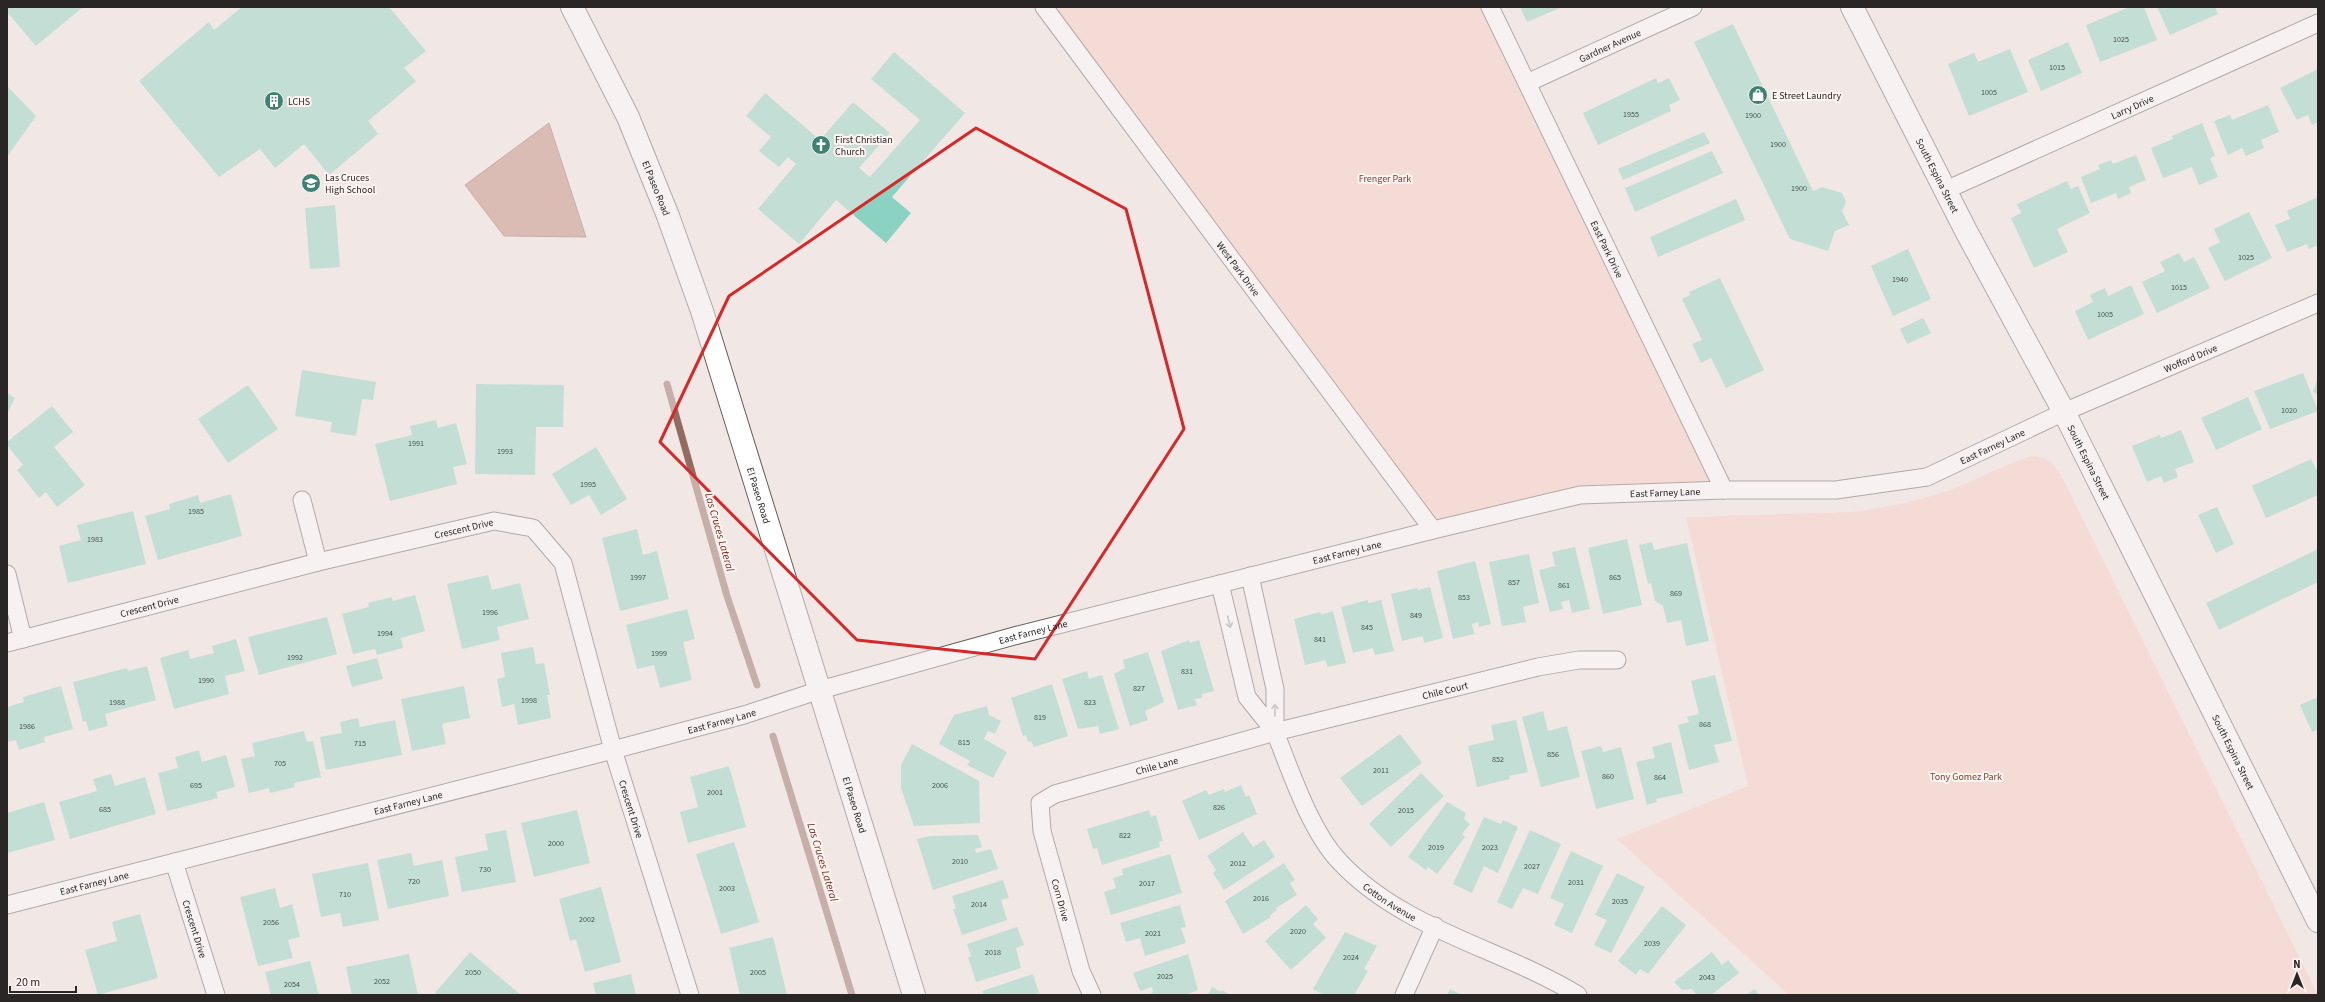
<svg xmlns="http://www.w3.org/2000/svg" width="2325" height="1002" viewBox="0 0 2325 1002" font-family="'Source Sans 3',sans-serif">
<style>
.green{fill:#faccc1}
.water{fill:#c2887a;stroke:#946b60}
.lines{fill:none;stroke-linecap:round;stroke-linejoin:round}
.stream{stroke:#946b60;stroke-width:7}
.building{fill:#8cd2c2}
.minor-casing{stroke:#665f5d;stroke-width:19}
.tertiary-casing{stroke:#665f5d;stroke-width:24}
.secondary-casing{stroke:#665f5d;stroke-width:24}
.minor{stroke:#fff;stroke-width:17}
.tertiary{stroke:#fff;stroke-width:22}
.secondary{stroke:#fff;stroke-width:22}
.oneway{stroke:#9f9d9d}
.marked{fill:none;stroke:#d62828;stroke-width:3;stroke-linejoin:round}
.labels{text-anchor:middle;stroke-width:4;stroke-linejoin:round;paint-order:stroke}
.number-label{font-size:8px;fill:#42514c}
.street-label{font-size:10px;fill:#292625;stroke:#fef5f3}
.poi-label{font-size:10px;fill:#292625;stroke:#fef5f3;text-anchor:start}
.park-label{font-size:10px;fill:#853c2c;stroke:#fef5f3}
.water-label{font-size:11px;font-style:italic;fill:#6f2819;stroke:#fef5f3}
</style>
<rect width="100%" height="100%" fill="#f1e8e6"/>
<!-- green -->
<path class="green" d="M1048 7H1493L1724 490 1580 495 1433 530Z
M2033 456C2050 457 2055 465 2063 479L2318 995H1789L1617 839 1748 786 1686 517 1851 512C1891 507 1930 499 1967 483 1989 474 2010 462 2033 456Z"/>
<!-- water -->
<path class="water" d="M549 123 586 237 504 236 465 185Z"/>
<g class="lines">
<!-- stream -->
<path class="stream" d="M667 384 727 596 757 685
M773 736 852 995"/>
</g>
<!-- building -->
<path class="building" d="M7 7H83L36 46 7 12Z
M242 7H389L426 51 404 68 416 81 368 121 378 134 329 175 304 144 275 168 260 149 219 177 139 81 209 22 214 30Z
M1520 7H1562L1527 22Z
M2130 7H2144L2157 40 2100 62 2086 25Z
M2157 7H2215L2218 14 2170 35Z
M1733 24 1813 191 1822 187 1842 193 1846 202 1842 211 1849 225 1835 231 1828 251 1790 239 1694 42Z
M2068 42 2082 73 2041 91 2028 60Z
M2010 49 2028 92 1969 116 1948 64 1974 53 1978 62Z
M894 52 965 113 892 197 911 213 886 243 836 200 799 244 758 209 796 164 788 157 779 167 759 151 771 137 746 116 765 93 820 140 853 102 890 133 859 168 870 177 920 120 871 79Z
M2318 69V122L2312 125 2308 115 2297 120 2280 88Z
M1656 78 1658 83 1669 78 1680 100 1669 105 1671 111 1598 145 1583 113Z
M7 86 36 116 7 157Z
M2268 105 2279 132 2261 140 2264 148 2246 156 2242 148 2228 155 2214 121 2230 115 2232 120Z
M2202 123 2215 156 2210 158 2218 177 2199 185 2192 167 2163 178 2151 148 2173 139 2172 136Z
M1704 132 1710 143 1623 180 1618 169Z
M1712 151 1723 173 1635 212 1625 188Z
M2136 155 2146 180 2129 187 2131 193 2118 199 2116 193 2091 203 2081 177 2100 169 2098 165 2111 160 2113 164Z
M2067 181 2071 189 2078 186 2090 213 2057 229 2068 252 2034 268 2011 218 2021 213 2017 204Z
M2318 197V245L2309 249 2307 244 2287 252 2275 225 2290 219 2287 211Z
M1736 199 1745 220 1658 257 1650 237Z
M335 205 340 267 310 269 305 208Z
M2249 212 2272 258 2225 281 2208 248 2220 242 2214 229Z
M1908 249 1931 299 1893 316 1871 266Z
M2179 253 2184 262 2194 257 2210 288 2157 313 2142 282 2165 271 2160 262Z
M1720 278 1764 370 1726 388 1711 358 1701 363 1692 344 1702 340 1682 299 1690 295 1689 292Z
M2131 285 2144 314 2088 340 2075 311 2093 302 2090 295 2105 288 2108 296Z
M1923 318 1931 333 1907 344 1900 329Z
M302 370 376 382 373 400 362 399 356 436 330 432 332 422 295 416Z
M2303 373 2318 411 2270 429 2254 391Z
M2318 376V394L2313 392Z
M476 384 564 385 563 427H536L535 475 475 474Z
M248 385 278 429 228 463 198 419Z
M7 393 15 398 7 414Z
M2248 397 2262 429 2216 450 2201 418Z
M52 406 73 432 54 447 85 485 57 507 46 492 39 498 17 470 23 465 7 445V442Z
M436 420 438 428 456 423 467 464 453 467 457 484 390 501 375 444 412 435 410 426Z
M2181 430 2194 462 2175 469 2178 477 2164 483 2161 476 2147 482 2132 446 2160 435 2161 438Z
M596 447 627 499 601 515 589 495 571 505 552 474Z
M2311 459 2318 473V495L2266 518 2252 486Z
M231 494 242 536 158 560 145 516 170 509 169 504 198 495 200 503Z
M2217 507 2234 544 2216 553 2198 515Z
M133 511 146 564 68 583 59 546 81 540 77 525Z
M637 529 643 555 657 551 669 599 620 611 602 538Z
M1627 539 1642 605 1603 614 1588 548Z
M1652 542 1654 550 1687 543 1709 641 1686 646 1681 620 1667 623 1663 606 1655 601 1651 583 1648 584 1639 545Z
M1575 547 1590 609 1572 613 1569 600 1561 602 1563 609 1550 612 1539 570 1555 566 1552 552Z
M2318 549V582L2219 630 2206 603Z
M1529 554 1539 603 1523 607 1526 622 1502 626 1489 562Z
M1475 561 1491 624 1479 627 1478 622 1472 624 1474 634 1453 639 1437 571Z
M488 575 492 590 520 583 529 619 497 627 500 640 462 649 447 584Z
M1430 587 1443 638 1424 643 1423 636 1402 641 1391 594 1417 588 1418 590Z
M415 595 425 631 401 638 403 648 377 655 375 649 353 654 342 614 369 607 368 603 392 597 393 601Z
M1368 600V603L1381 600 1394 651 1375 655 1373 648 1353 653 1341 607Z
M687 609 695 639 683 642 692 680 660 688 654 665 637 669 626 625Z
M1333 611 1346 663 1327 667 1326 660 1305 665 1294 619 1320 612 1321 615Z
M327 617 337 654 259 675 248 637Z
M236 639 245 671 225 676 229 694 174 709 160 658 188 650 190 659 214 653 212 646Z
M1189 640 1190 643 1199 640 1214 691 1202 694V698L1195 699 1197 705 1178 710 1161 651Z
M533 647 536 664 544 663 550 695H547L551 718 518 725 514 704 502 707 497 679 505 677 501 653Z
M1148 652 1164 702 1145 711 1148 720 1130 726 1114 674 1125 668 1123 660Z
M377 658 383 679 352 687 346 666Z
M147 666 156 700 105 714 108 726 89 731 86 721 83 722 73 682 127 668 128 671Z
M1087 671 1089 679 1102 675 1119 729 1100 734 1098 726 1078 729 1062 679Z
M1715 675 1732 741 1714 745 1719 762 1689 770 1678 725 1689 722 1687 717 1699 714 1691 681Z
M1052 684 1068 736 1034 747 1031 741 1028 742 1026 735 1023 736 1011 698Z
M61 686 73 729 44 737 45 742 19 750 16 740 7 742V707L24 702 23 697Z
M464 686 470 718 442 724 446 744 412 751 401 699Z
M2318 697V729L2312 732 2300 705Z
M987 706 989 715 1001 721 995 734 988 731 984 739 1007 752 993 778 967 765 970 761 939 744 954 715Z
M1543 711 1548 731 1567 726 1580 777 1541 787 1522 717Z
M358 718 360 727 395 720 402 755 326 770 320 737 342 733 340 722Z
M1516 720 1528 772 1509 776 1510 779 1477 787 1468 746 1494 740 1491 725Z
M304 731 307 742 313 741 321 777 294 783 295 787 270 793 269 788 249 793 241 759 255 756 252 743Z
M1400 734 1422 763 1362 806 1340 778Z
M1671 742 1683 793 1656 799 1657 802 1647 805 1636 762 1655 758 1652 747Z
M912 744 979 781 980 823 914 826 901 788V765Z
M1601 746 1603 752 1621 747 1634 799 1596 809 1581 751Z
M199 750 202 762 226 755 235 787 216 792 218 798 167 811 158 773 178 768 175 757Z
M729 766 746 827 688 843 680 812 698 807 690 777Z
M1421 773 1444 796 1391 847 1369 824Z
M111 774 115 786 145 777 156 814 70 839 59 802 97 791 93 779Z
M1241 785 1246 797 1249 795 1257 814 1199 840 1182 801 1206 790 1209 795 1224 789 1225 792Z
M44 802 55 840 7 853V813Z
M1447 802 1466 813 1464 819 1470 824 1462 834 1465 837 1437 874 1428 867 1426 870 1408 857Z
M577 810 590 863 534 877 521 823Z
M1149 810 1151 817 1156 815 1163 841 1159 842 1160 847 1102 865 1097 848 1093 849 1087 829Z
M1484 817 1501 824 1503 820 1518 827 1498 873 1484 866 1472 893 1453 884Z
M506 830 516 882 462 892 455 857 488 850 485 834Z
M1530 830 1561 844 1538 894 1523 888 1512 909 1497 902Z
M1243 832 1253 847 1264 840 1275 857 1224 890 1213 873 1216 870 1207 856Z
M978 835 982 847 975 849 976 853 991 849 998 869 933 890 917 839 930 836Z
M734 842 759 922 721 934 696 854Z
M1571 851 1603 866 1572 933 1554 925 1564 904 1550 898Z
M411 853 414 866 442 860 449 896 388 909 377 860Z
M1170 854 1182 893 1111 915 1104 892 1116 888 1113 878 1123 875 1122 869Z
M368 863 379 920 343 927 340 913 321 917 312 874Z
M1284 863 1295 880 1290 883 1297 895 1276 908 1277 910 1270 915 1271 917 1243 934 1225 901Z
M1617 873 1645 887 1611 953 1594 945 1607 920 1595 915Z
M1003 880 1009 898 1001 900 1007 920 962 935 953 909H956L952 896Z
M601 887 621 962 585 972 576 939 570 941 559 899Z
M275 888 280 908 292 904 300 937 288 940 293 958 258 966 240 897Z
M1180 905 1186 927 1181 928 1186 943 1145 956 1140 938 1126 942 1120 923Z
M1306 905 1318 919 1313 924 1326 938 1291 970 1265 941Z
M1662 906 1686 925 1648 974 1640 969 1636 975 1618 961Z
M140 914 158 978 98 995 85 950 117 941 112 922Z
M1017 927 1024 945 1016 948 1021 968 976 982 968 957 971 956 967 944Z
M1345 932 1377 946 1364 969 1368 971 1354 995H1324L1313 989Z
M773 937 787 995H740L729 948Z
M470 952 521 995H437L435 993Z
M1712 952 1722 965 1728 960 1739 973 1711 995H1694L1696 994 1692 989 1682 990 1674 982Z
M409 954 418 995H352L346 967Z
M1188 954 1198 990 1185 995H1149L1153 992 1152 987 1140 991 1133 973Z
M310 961 319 995H271L265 972Z
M631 974 636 995H596L593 983Z
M1033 974 1039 993 1032 995H984L982 991Z
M1212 987 1221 992 1222 990 1230 995H1208Z
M1450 989 1462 995H1447Z
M1755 989 1759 995H1746Z"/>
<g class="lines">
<!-- minor casing -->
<g class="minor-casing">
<g id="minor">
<path id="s1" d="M1044 7 1433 530"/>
<path id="s2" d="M1490 7 1724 490"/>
<path id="s3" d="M1527 83 1693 7"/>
<path id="s4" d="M1946 190 2318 23"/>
<path d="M302 500 318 562"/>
<path d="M7 574 23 639"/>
<path d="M1220 584 1247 697 1275 732V689L1250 576"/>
<path id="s5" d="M7 643 318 562 494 521 533 528 563 563 613 750 690 995"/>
<path id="s6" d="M1275 732C1291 772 1310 830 1339 861 1403 930 1501 948 1578 995"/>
<path id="s7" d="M174 862 216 995"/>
<path id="s8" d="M7 905 613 750 744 715 820 690 1018 635 1433 530 1580 495 1724 490H1836L1927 477 2064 412 2318 303"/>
<path id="s9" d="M1092 995 1081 971 1042 831 1040 803 1055 794 1275 732 1538 667 1579 660H1617"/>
<path d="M1404 995 1435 926"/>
</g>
</g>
<!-- tertiary casing -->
<g class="tertiary-casing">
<g id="tertiary">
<path id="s10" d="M1852 7 1966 231 2064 412 2318 921"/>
</g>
</g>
<!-- secondary casing -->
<g class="secondary-casing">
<g id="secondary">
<path id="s11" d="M572 7 628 117 668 216 702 311 914 995"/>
</g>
</g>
<!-- minor -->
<use href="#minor" class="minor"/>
<!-- tertiary -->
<use href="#tertiary" class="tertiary"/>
<!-- secondary -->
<use href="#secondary" class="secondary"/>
</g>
<!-- one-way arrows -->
<defs><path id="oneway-shaft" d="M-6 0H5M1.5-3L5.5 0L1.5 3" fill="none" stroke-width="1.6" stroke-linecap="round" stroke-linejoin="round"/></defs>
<g class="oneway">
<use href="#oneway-shaft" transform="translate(1229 622) rotate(77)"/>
<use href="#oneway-shaft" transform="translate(1275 710) rotate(-90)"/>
</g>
<!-- marked area -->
<path d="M0 0H2325V1002H0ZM976 128 1126 209 1184 429 1035 659 857 640 660 442 729 296Z" fill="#f1e8e6" fill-opacity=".55" fill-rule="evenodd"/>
<path class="marked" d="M976 128 1126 209 1184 429 1035 659 857 640 660 442 729 296Z"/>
<!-- icons -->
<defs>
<g id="shop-disc" transform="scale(1)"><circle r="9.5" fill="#3e8274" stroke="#fef5f3"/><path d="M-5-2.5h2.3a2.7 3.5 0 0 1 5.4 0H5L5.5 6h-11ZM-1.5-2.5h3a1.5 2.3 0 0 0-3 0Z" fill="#fff"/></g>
<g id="building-disc" transform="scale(1)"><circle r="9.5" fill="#3e8274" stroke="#fef5f3"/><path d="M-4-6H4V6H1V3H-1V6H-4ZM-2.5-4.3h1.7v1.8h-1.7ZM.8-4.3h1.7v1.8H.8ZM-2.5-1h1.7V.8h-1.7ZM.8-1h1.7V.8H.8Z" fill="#fff"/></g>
<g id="church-disc" transform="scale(1)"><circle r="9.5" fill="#3e8274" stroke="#fef5f3"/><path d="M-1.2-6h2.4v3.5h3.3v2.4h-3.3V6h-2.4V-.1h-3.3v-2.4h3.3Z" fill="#fff"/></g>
<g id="school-disc" transform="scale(1)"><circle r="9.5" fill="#3e8274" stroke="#fef5f3"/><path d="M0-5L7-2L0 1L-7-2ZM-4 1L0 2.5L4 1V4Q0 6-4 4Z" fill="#fff"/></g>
</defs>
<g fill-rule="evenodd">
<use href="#shop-disc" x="1758" y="95"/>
<use href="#building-disc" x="274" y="101"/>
<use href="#church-disc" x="821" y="145"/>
<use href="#school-disc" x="311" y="183"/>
</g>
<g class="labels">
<!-- number labels -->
<g class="number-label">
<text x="2121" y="42">1025</text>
<text x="2057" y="70">1015</text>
<text x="1989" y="95">1005</text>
<text x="1631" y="117">1955</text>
<text x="1753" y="118">1900</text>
<text x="1778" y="147">1900</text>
<text x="1799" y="191">1900</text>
<text x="2246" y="260">1025</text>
<text x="1900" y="282">1940</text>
<text x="2179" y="290">1015</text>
<text x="2105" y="317">1005</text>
<text x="2289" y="413">1020</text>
<text x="416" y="446">1991</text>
<text x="505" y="454">1993</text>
<text x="588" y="487">1995</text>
<text x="196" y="514">1985</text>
<text x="95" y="542">1983</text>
<text x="638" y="580">1997</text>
<text x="1615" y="580">865</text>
<text x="1514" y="585">857</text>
<text x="1564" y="588">861</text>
<text x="1676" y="596">869</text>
<text x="1464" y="600">853</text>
<text x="490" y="615">1996</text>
<text x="1416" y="618">849</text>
<text x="1367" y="630">845</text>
<text x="385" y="636">1994</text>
<text x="1320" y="642">841</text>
<text x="659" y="656">1999</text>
<text x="295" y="660">1992</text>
<text x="1187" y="674">831</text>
<text x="206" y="683">1990</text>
<text x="1139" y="691">827</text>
<text x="529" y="703">1998</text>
<text x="117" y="705">1988</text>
<text x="1090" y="705">823</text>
<text x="1040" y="720">819</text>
<text x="1705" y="727">868</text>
<text x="27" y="729">1986</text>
<text x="964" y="745">815</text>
<text x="360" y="746">715</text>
<text x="1553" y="757">856</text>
<text x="1498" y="762">852</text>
<text x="280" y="766">705</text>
<text x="1381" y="773">2011</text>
<text x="1608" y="779">860</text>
<text x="1660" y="780">864</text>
<text x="196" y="788">695</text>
<text x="940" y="788">2006</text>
<text x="715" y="795">2001</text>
<text x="1219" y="810">826</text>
<text x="105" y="812">685</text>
<text x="1406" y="813">2015</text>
<text x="1125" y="838">822</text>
<text x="556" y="846">2000</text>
<text x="1436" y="850">2019</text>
<text x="1490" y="850">2023</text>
<text x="960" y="864">2010</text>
<text x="1238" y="866">2012</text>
<text x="1532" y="869">2027</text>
<text x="485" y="872">730</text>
<text x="414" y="884">720</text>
<text x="1576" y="885">2031</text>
<text x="1147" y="886">2017</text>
<text x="727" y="891">2003</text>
<text x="345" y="897">710</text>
<text x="1261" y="901">2016</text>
<text x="1620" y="904">2035</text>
<text x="979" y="907">2014</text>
<text x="587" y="922">2002</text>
<text x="271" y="925">2056</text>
<text x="1298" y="934">2020</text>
<text x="1153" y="936">2021</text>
<text x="1652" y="946">2039</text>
<text x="993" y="955">2018</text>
<text x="1351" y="960">2024</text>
<text x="473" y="975">2050</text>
<text x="758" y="975">2005</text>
<text x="1165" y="979">2025</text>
<text x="1707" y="980">2043</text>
<text x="382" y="984">2052</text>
<text x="292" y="987">2054</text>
</g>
<!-- street labels -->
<g class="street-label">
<text dy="4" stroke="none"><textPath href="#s3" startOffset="91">Gardner Avenue</textPath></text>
<text dy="4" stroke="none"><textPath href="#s4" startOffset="204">Larry Drive</textPath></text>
<text dy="4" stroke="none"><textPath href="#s10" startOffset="189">South Espina Street</textPath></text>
<text dy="4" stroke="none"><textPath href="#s11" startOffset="200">El Paseo Road</textPath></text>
<text dy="4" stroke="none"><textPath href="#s2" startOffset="269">East Park Drive</textPath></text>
<text dy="4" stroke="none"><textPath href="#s1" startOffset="326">West Park Drive</textPath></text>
<text dy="4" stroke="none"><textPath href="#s8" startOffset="2263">Wofford Drive</textPath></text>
<text dy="4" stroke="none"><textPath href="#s8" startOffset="2046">East Farney Lane</textPath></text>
<text dy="4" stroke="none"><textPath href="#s10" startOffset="513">South Espina Street</textPath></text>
<text dy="4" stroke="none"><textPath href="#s8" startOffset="1711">East Farney Lane</textPath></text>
<text dy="4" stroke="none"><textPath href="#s11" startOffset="524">El Paseo Road</textPath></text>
<text dy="4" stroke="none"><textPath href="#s5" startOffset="471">Crescent Drive</textPath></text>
<text dy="4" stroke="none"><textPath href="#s8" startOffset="1386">East Farney Lane</textPath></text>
<text dy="4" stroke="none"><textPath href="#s5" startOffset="147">Crescent Drive</textPath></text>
<text dy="4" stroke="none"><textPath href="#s8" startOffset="1062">East Farney Lane</textPath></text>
<text dy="4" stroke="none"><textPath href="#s9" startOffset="621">Chile Court</textPath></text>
<text dy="4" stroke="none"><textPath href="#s8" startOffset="738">East Farney Lane</textPath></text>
<text dy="4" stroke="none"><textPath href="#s10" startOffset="837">South Espina Street</textPath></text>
<text dy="4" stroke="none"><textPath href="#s9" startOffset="323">Chile Lane</textPath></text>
<text dy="4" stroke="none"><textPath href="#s8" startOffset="414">East Farney Lane</textPath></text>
<text dy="4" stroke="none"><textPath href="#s11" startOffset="848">El Paseo Road</textPath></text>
<text dy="4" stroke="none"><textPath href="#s5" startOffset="843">Crescent Drive</textPath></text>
<text dy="4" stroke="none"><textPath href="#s8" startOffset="90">East Farney Lane</textPath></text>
<text transform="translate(1061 900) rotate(74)" y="4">Corn Drive</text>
<text dy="4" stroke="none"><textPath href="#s6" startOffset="210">Cotton Avenue</textPath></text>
<text dy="4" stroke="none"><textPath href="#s7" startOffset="70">Crescent Drive</textPath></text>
</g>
<!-- poi labels -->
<g class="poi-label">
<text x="1772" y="99">E Street Laundry</text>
<text x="288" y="105">LCHS</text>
<text x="835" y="143">First Christian<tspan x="835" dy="12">Church</tspan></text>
<text x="325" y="181">Las Cruces<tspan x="325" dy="12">High School</tspan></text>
</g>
<!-- park labels -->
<g class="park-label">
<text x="1385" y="182">Frenger Park</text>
<text x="1966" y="780">Tony Gomez Park</text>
</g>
<!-- water labels -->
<g class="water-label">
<text transform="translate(720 532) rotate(74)" y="4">Las Cruces Lateral</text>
<text transform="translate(823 862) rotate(73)" y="4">Las Cruces Lateral</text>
</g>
</g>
<!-- border -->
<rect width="2325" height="1002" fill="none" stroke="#292625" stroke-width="16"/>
<!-- north arrow -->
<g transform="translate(2297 974)" stroke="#fef5f3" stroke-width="3" paint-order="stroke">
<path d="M0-3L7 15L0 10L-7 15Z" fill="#292625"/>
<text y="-6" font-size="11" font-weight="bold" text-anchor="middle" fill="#292625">N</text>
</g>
<!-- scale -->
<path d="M10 986v6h66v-6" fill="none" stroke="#292625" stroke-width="2"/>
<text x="16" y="986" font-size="12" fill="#292625" stroke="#fef5f3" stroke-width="3" paint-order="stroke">20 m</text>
</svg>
